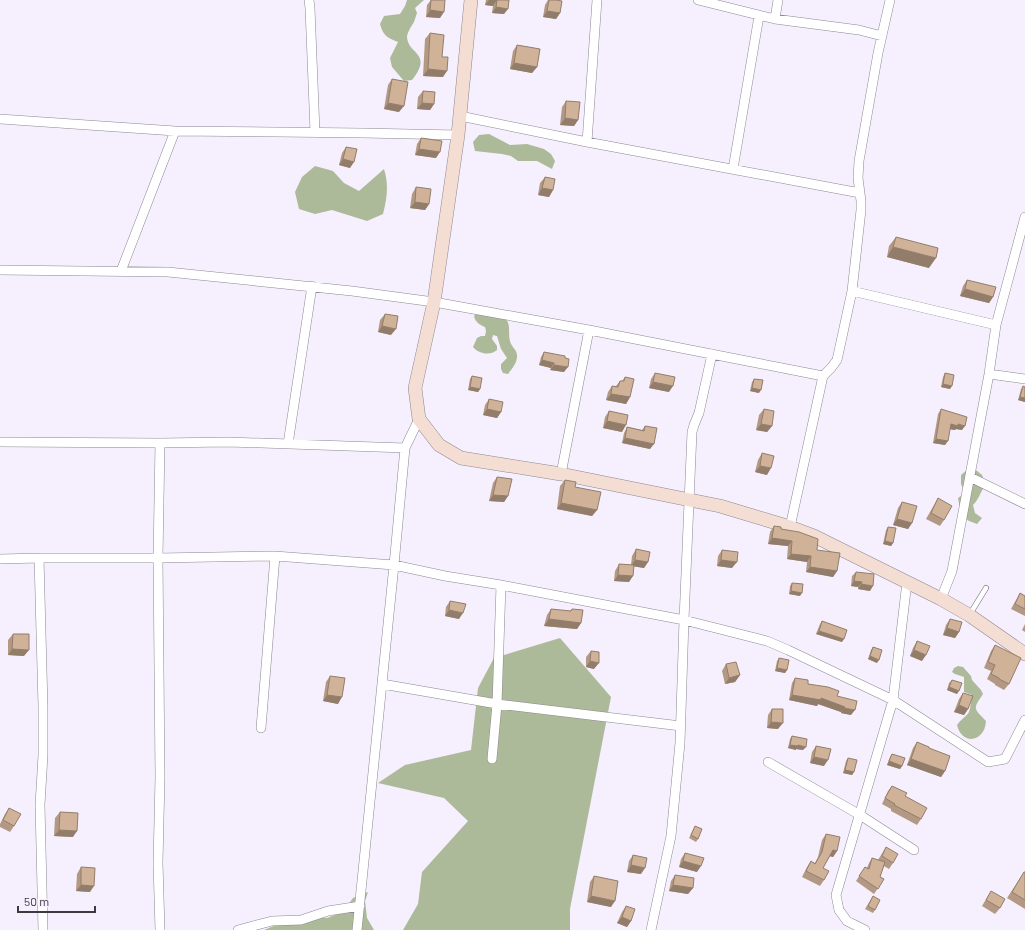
<svg xmlns="http://www.w3.org/2000/svg" width="1025" height="930" viewBox="0 0 1025 930" font-family="Barlow,sans-serif">
<style>
.forest{fill:#acba99}
.lines{fill:none;stroke-linecap:round;stroke-linejoin:round}
.lane-casing{stroke:#8d8793;stroke-width:6}
.street-casing{stroke:#8d8793;stroke-width:10}
.secondary-casing{stroke:#8d8793;stroke-width:14}
.lane{stroke:#fff;stroke-width:4.5}
.street{stroke:#fff;stroke-width:9}
.secondary{stroke:#f4ded3;stroke-width:13}
.wall{fill:#b39984}
.shaded-wall{fill:#927d6b}
.building{fill:#d0b299;stroke:#927d6b}
</style>
<rect width="100%" height="100%" fill="#f6effe"/>
<!-- forest -->
<path class="forest" d="M407 0H424L415 8 417 13C416 16 415 19 414 22 411 27 408 31 407 36 407 55 434 52 412 80L404 81 392 67 390 58 398 42C387 38 383 35 380 24L384 16 400 14 405 6Z
M489 134 510 145 527 144 544 149 551 154 555 161 552 169 537 161H518L511 156 502 154 475 151 473 142 479 135Z
M315 166 333 171 344 183 359 191 384 169C389 185 387 198 383 214L367 221 332 210 315 214 299 209 295 192 302 177Z
M477 313 506 319C511 325 508 334 510 341 511 347 518 350 517 357 517 363 511 370 508 374L503 373 501 369V364L507 358 501 349 497 336 493 335 492 339 497 346V350C490 356 479 354 473 347L477 338 481 336H485L486 331 485 327C480 325 475 322 474 316Z
M967 470H976L982 475 986 485C979 493 980 498 973 505L975 513 982 518 977 524 969 521 961 515 958 498 965 493 961 484V475Z
M560 638 611 697 570 909V930H403L418 904 422 872 468 821 444 798 378 783 405 765 471 750 478 688 494 658Z
M958 666 963 667 971 676 972 680 981 690 983 694C973 709 973 708 986 721 985 742 962 746 957 725 960 720 967 716 969 712 970 710 972 697 972 695L964 692V677L955 674 952 672 954 668Z
M368 892 365 901 367 918 374 930H264L293 918 310 916 327 918 343 912 353 898Z"/>
<g class="lines">
<!-- lane casing -->
<g class="lane-casing">
<path id="lane" d="M970 614 986 588"/>
</g>
<!-- street casing -->
<g class="street-casing">
<path id="street" d="M309 0 310 8 315 132
M698 0 775 19 859 30 882 36
M775 19 778 0
M460 116 587 142 860 193
M0 119 175 131 363 133 458 135
M587 142 597 0
M733 169 759 16
M0 270 168 272 352 291 434 302 589 330 823 376
M121 271 175 131
M852 291 996 325
M989 374 1025 379
M0 442 160 443 229 442 405 448 419 419
M288 444 312 286
M561 474 589 330
M970 477 1025 504
M790 527 823 376 831 368 837 360 852 291 861 210V201L858 178 859 161 878 53 890 0
M39 558 43 707V755L40 805 43 930
M0 559 39 558H158L275 556 394 565 445 576 501 585 684 620 767 641 788 650 893 700 988 762 1005 759 1025 720
M941 599 952 571 989 374 996 325 1025 217
M382 684 497 704 681 726
M261 728 275 556
M492 759 497 704 501 585
M768 762 860 815 914 850
M160 930 158 863 160 777 158 558 160 443
M238 930 272 921 301 920 328 911 360 906
M357 930 394 565 405 448
M651 930 671 836 680 743 684 620 692 432 694 425 699 413 712 354
M865 930 847 921 839 910 836 895 893 700 907 582"/>
</g>
<!-- secondary casing -->
<g class="secondary-casing">
<path id="secondary" d="M471 0 458 135 434 302 415 388 419 419 439 445 461 458 561 474 720 506 790 527 814 536 941 599 969 615 1025 654"/>
</g>
<!-- lane -->
<use href="#lane" class="lane"/>
<!-- street -->
<use href="#street" class="street"/>
<!-- secondary -->
<use href="#secondary" class="secondary"/>
</g>
<!-- wall -->
<path class="wall" d="M431 0H441L440 18 426 17 427 5Z
M486 0H509L504 14 492 13 493 6 485 5Z
M548 0H556L560 13 556 19 543 17 545 5Z
M430 33 442 57 443 77 423 76 425 39Z
M517 45 537 67 532 73 510 69 513 51Z
M392 79 399 112 384 109 388 85Z
M423 91 434 104 430 110 417 109 418 97Z
M566 101 578 120 574 126 560 125 562 107Z
M421 138 436 158 415 155 417 144Z
M346 147 350 168 339 165 342 153Z
M545 177 553 190 549 197 538 195 540 183Z
M416 187 429 204 425 210 410 208 412 194Z
M896 237 929 268 887 257 889 246Z
M967 280 993 297 989 303 960 296 963 286Z
M385 314 391 335 378 332 380 320Z
M544 352 564 372 550 370 551 368 539 365 541 357Z
M655 373 669 392 649 388 651 379Z
M945 373 950 389 941 387 943 377Z
M472 376 480 389 478 392 468 390 470 379Z
M625 377 630 397 626 404 606 400 608 392 612 386H616L620 381H622Z
M754 379 759 393 750 391 752 382Z
M1023 386 1025 402 1018 400 1021 389Z
M489 399 501 412 497 418 483 415 485 405Z
M764 409 772 426 767 432 756 430 759 415Z
M941 409 962 430 956 429 955 430 950 429 945 445 933 443 938 414Z
M609 411 622 432 603 428 605 417Z
M645 426 650 449 622 443 624 433 627 427 642 430Z
M762 453 767 475 755 472 758 460Z
M497 477 508 496 504 502 489 501 493 483Z
M565 480 575 487 597 510 592 516 557 509 560 486Z
M938 498 944 520 940 526 926 519Z
M902 502 912 523 908 529 893 525 898 508Z
M774 526 781 529 817 550 837 571 833 577 806 572 807 562 787 559 788 546 768 544 770 532Z
M888 527 893 543 891 546 883 544 886 530Z
M636 549 648 562 644 568 634 566 629 582 614 581 615 571 619 564 631 565 632 556Z
M722 550 732 568 717 566 718 556Z
M856 572 870 591 858 589V587L851 586 852 576Z
M792 583 800 596 789 594 790 586Z
M1020 593 1025 596V616L1011 609Z
M450 601 459 619 445 616 446 607Z
M551 609 570 611 572 609 581 623 577 629 544 626 547 615Z
M950 619 959 632 955 638 943 635 946 625Z
M822 621 842 642 816 634 820 624Z
M1025 624V632L1022 630Z
M13 634 24 656 8 655V640Z
M917 641 922 661 910 656 913 648Z
M995 645 1009 684 1004 690 995 685V684L987 679 991 671 984 668 991 651Z
M873 647 877 663 868 659 871 650Z
M591 651 594 669 586 667V657Z
M779 658 787 670 785 673 775 671 777 661Z
M726 664 740 675 735 682 725 684 722 671Z
M330 676 338 704 323 701 326 682Z
M795 678 837 696 851 715 841 713V712L818 704 817 706 789 700 792 683Z
M952 680 957 694 947 690 949 683Z
M963 693 968 709 964 715 954 712 959 699Z
M772 709 778 729 767 728 768 715Z
M792 736 803 750 796 749V750L788 748 790 739Z
M917 742 929 748 945 771 941 777 907 765 913 748Z
M816 746 824 766 810 763 812 752Z
M892 754 902 766 900 769 887 765 890 757Z
M848 758 854 772 852 775 843 773 846 761Z
M892 786 905 796 921 819 917 825 891 811V809L882 804 888 791Z
M9 808 14 826 10 832 0 827V824L5 814Z
M60 812 73 837 54 836 55 818Z
M695 826 698 839 696 842 689 838Z
M826 834 837 851 833 857 830 856 823 868 824 880 820 886 802 877 807 867 811 861 815 863 818 857 822 840Z
M886 847 893 863 889 869 884 866 880 877 884 879 874 894 856 881 865 867 867 868 869 863 872 858 878 860Z
M685 853 697 872 679 867 681 859Z
M633 855 641 874 627 872 629 861Z
M81 867 90 892 76 891 77 874Z
M1024 872H1025V909L1007 898Z
M675 875 693 888 688 894 669 891 671 881Z
M594 876 611 907 587 902 590 882Z
M991 891 1000 908 995 914 982 906Z
M873 896 875 910 873 913 865 909Z
M626 906 631 921 627 927 617 923 622 912Z"/>
<!-- shaded-wall -->
<path class="shaded-wall" d="M489 0H497L493 6 485 5Z
M496 7 508 9 504 14 492 13Z
M430 10 444 12 440 18 426 17Z
M547 11 560 13 556 19 543 17Z
M514 63 537 67 532 73 510 69Z
M428 69 447 71 443 77 423 76Z
M388 103 404 106 399 112 384 109Z
M422 103 434 104 430 110 417 109Z
M565 118 578 120 574 126 560 125Z
M419 149 440 152 436 158 415 155Z
M343 159 354 162 350 168 339 165Z
M542 188 553 190 549 197 538 195Z
M415 202 429 204 425 210 410 208Z
M893 247 936 258 929 268 887 257Z
M965 289 993 297 989 303 960 296Z
M382 326 396 329 391 335 378 332Z
M542 360 554 363 551 368 539 365Z
M554 365 568 367 564 372 550 370Z
M653 382 673 386 669 392 649 388Z
M943 384 952 386 950 389 941 387Z
M470 387 480 389 478 392 468 390Z
M752 388 761 390 759 393 750 391Z
M611 394 630 397 626 404 606 400Z
M1020 397 1025 398V402L1018 400Z
M487 409 501 412 497 418 483 415Z
M607 421 626 425 622 432 603 428Z
M761 424 772 426 767 432 756 430Z
M951 424H958L965 426 962 430 956 429 955 430 948 429Z
M625 438 654 444 650 449 622 443Z
M936 439 948 441 945 445 933 443Z
M760 466 771 468 767 475 755 472Z
M493 495 508 496 504 502 489 501Z
M561 503 597 510 592 516 557 509Z
M897 519 912 523 908 529 893 525Z
M772 538 792 541 788 546 768 544Z
M885 541 893 543 891 546 883 544Z
M791 554 811 556 807 562 787 559Z
M635 560 648 562 644 568 631 566Z
M721 560 737 562 732 568 717 566Z
M810 567 837 571 833 577 806 572Z
M618 575 633 576 629 582 614 581Z
M854 581 862 582 858 587 851 586Z
M861 584 873 586 870 591 858 589Z
M791 591 802 593 800 596 789 594Z
M449 610 463 613 459 619 445 616Z
M549 619 581 623 577 629 544 626Z
M947 628 959 632 955 638 943 635Z
M819 631 844 639 842 642 816 634Z
M12 649 29 650 24 656 8 655Z
M914 650 926 655 922 661 910 656Z
M870 656 879 660 877 663 868 659Z
M590 661 599 663 594 669 586 667Z
M777 668 787 670 785 673 775 671Z
M740 675 735 682 725 684 729 678Z
M949 687 959 691 957 694 947 690Z
M327 695 342 697 338 704 323 701Z
M792 695 821 698 845 707 841 712 818 704 817 706 789 700Z
M959 705 968 709 964 715 954 712Z
M844 708 855 710 851 715 841 713Z
M771 722 783 723 778 729 767 728Z
M790 745H798L806 747 803 750 796 749V750L788 748Z
M814 757 828 760 824 766 810 763Z
M911 759 945 771 941 777 907 765Z
M889 761 902 766 900 769 887 765Z
M845 770 854 772 852 775 843 773Z
M59 830 77 831 73 837 54 836Z
M833 850 837 851 833 857 829 856Z
M683 861 701 866 697 872 679 867Z
M631 865 645 868 641 874 627 872Z
M81 885 94 886 90 892 76 891Z
M673 885 693 888 688 894 669 891Z
M591 896 615 901 611 907 587 902Z
M622 917 631 921 627 927 617 923Z"/>
<!-- building -->
<path class="building" d="M431 0H445L444 12 430 10Z
M493 0H509L508 9 496 7 497 0Z
M549 0H556L562 1 560 13 547 11Z
M430 33 444 35 442 57H448L447 71 428 69Z
M517 45 540 49 537 67 514 63Z
M392 79 408 82 404 106 388 103Z
M423 91 435 92 434 104 422 103Z
M566 101 580 102 578 120 565 118Z
M421 138 442 141 440 152 419 149Z
M346 147 357 149 354 162 343 159Z
M545 177 555 179 553 190 542 188Z
M416 187 431 189 429 204 415 202Z
M896 237 938 248 936 258 893 247Z
M967 280 996 287 993 297 965 289Z
M385 314 398 316 396 329 382 326Z
M544 352 565 356V358L569 359 568 367 554 365V363L542 360Z
M655 373 675 377 673 386 653 382Z
M945 373 954 375 952 386 943 384Z
M472 376 482 378 480 389 470 387Z
M625 377 634 379 630 397 611 394 612 386 618 387 620 381H624Z
M754 379 763 380 761 390 752 388Z
M1023 386 1025 387V398L1020 397Z
M489 399 503 402 501 412 487 409Z
M764 409 774 411 772 426 761 424Z
M941 409 967 417 965 426 958 424V426L951 424 948 441 936 439Z
M609 411 628 415 626 425 607 421Z
M645 426 657 428 654 444 625 438 627 427 644 431Z
M762 453 774 456 771 468 760 466Z
M497 477 512 479 508 496 493 495Z
M565 480 576 482 575 487 601 492 597 510 561 503Z
M938 498 952 506 944 520 931 513Z
M902 502 917 506 912 523 897 519Z
M774 526 781 527V529L799 532 818 539 817 550 840 553 837 571 810 567 811 556 791 554 792 541 772 538Z
M888 527 896 528 893 543 885 541Z
M636 549 650 552 648 562 635 560Z
M722 550 738 552 737 562 721 560Z
M619 564 634 565 633 576 618 575Z
M856 572 874 574 873 586 861 584 862 582 854 581Z
M792 583 803 584 802 593 791 591Z
M1020 593 1025 596V609L1015 604Z
M450 601 466 604 463 613 449 610Z
M551 609 571 611 572 609 583 610 581 623 549 619Z
M950 619 962 622 959 632 947 628Z
M822 621 847 630 844 639 819 631Z
M13 634H29V650L12 649Z
M917 641 930 646 926 655 914 650Z
M995 645 1021 658 1009 684 999 679V678L991 674 995 665 988 662Z
M873 647 882 650 879 660 870 656Z
M591 651 599 652V663L590 661Z
M779 658 789 660 787 670 777 668Z
M736 662 740 675 729 678 726 664Z
M330 676 345 678 342 697 327 695Z
M795 678 808 680V684L828 687 839 691 837 696 857 701 855 710 844 708 845 707 821 698V700L792 695Z
M952 680 962 683 959 691 949 687Z
M963 693 973 696 968 709 959 705Z
M772 709H783V723L771 722Z
M792 736 807 739 806 747 798 745V746L790 745Z
M917 742 929 747V748L950 756 945 771 911 759Z
M816 746 831 749 828 760 814 757Z
M892 754 905 758 902 766 889 761Z
M848 758 857 760 854 772 845 770Z
M892 786 907 793 905 796 927 808 921 819 894 805 895 804 885 798Z
M9 808 21 814 14 826 3 820Z
M60 812 78 813 77 831 59 830Z
M695 826 702 829 698 839 691 835Z
M826 834 840 837 837 851 833 850 823 868 829 871 824 880 806 871 811 861 815 864 822 852Z
M886 847 898 854 893 863 882 856Z
M685 853 704 858 701 866 683 861Z
M633 855 647 858 645 868 631 865Z
M872 858 885 862 880 877 884 879 878 889 859 876 865 867 869 869Z
M81 867 95 868 94 886 81 885Z
M1024 872H1025V900L1012 892Z
M675 875 694 878 693 888 673 885Z
M594 876 618 881 615 901 591 896Z
M991 891 1005 899 1000 908 986 900Z
M873 896 880 900 875 910 868 906Z
M626 906 635 909 631 921 622 917Z"/>
<!-- scale -->
<path d="M18 906v6h77v-6" fill="none" stroke="#3d3a3f" stroke-width="2"/>
<text x="24" y="906" font-size="12" fill="#3d3a3f" stroke="#f6effe" stroke-width="3" paint-order="stroke">50 m</text>
</svg>
